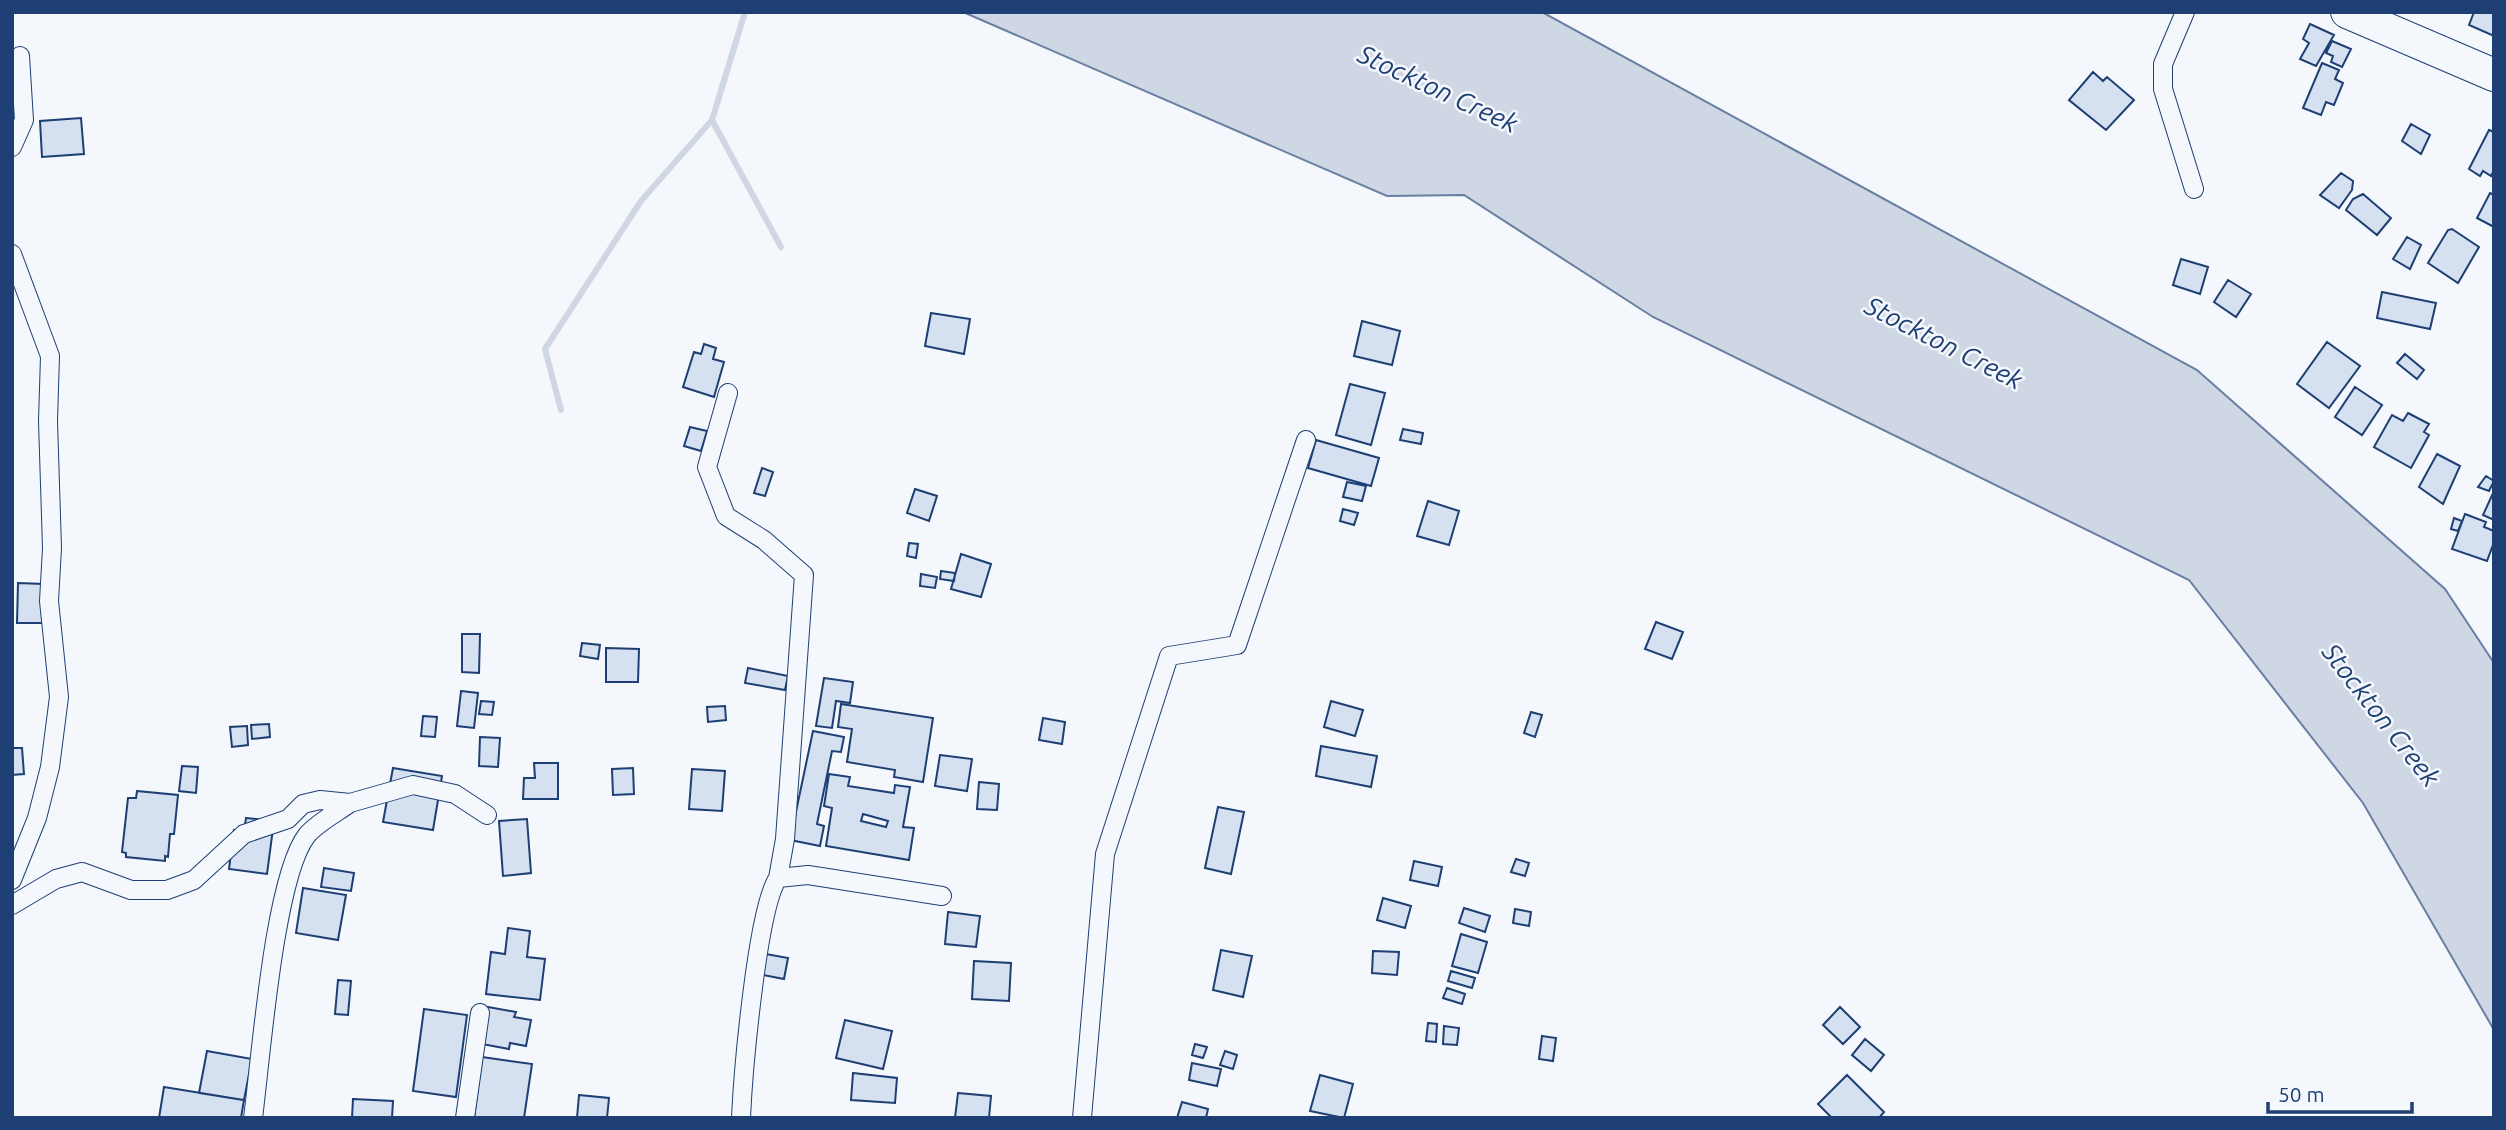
<svg xmlns="http://www.w3.org/2000/svg" width="2506" height="1130" viewBox="0 0 2506 1130" font-family="Ubuntu,sans-serif">
<style>
.water{fill:#cfd7e4;stroke:#687fa3;stroke-width:2}
.lines{fill:none;stroke-linecap:round;stroke-linejoin:round}
.stream{stroke:#cfd7e4;stroke-width:6}
.building{fill:#d5e0f0;stroke:#1d3f73;stroke-width:2;fill-rule:evenodd}
.street-casing{stroke:#1d3f73;stroke-width:20}
.highway-casing{stroke:#1d3f73;stroke-width:34}
.street{stroke:#f4f7fb;stroke-width:18}
.highway{stroke:#f4f7fb;stroke-width:32}
.labels{text-anchor:middle;stroke-width:5;stroke-linejoin:round;paint-order:stroke}
.water-label{font-size:26px;font-style:italic;fill:#1d3f73;stroke:#f4f7fb}
</style>
<rect width="100%" height="100%" fill="#f4f7fb"/>
<!-- water -->
<path class="water" d="M963 12H1542L2197 370 2445 589 2494 663V1030L2363 803 2189 580 1653 317 1464 195 1387 196Z"/>
<g class="lines">
<!-- stream -->
<path class="stream" d="M712 120 781 247
M561 410 545 349 641 201 712 120 745 12"/>
</g>
<!-- building -->
<path class="building" d="M2474 12H2494V36L2469 25Z
M2310 24 2334 35 2316 66 2300 59 2309 43 2303 39Z
M2332 41 2351 49 2342 67 2331 62 2333 56 2326 53Z
M2322 63 2339 70 2335 79 2343 83 2334 105 2326 102 2321 115 2303 108Z
M2093 72 2103 81 2107 77 2134 100 2106 130 2069 100Z
M81 118 84 154 42 157 40 121Z
M2411 124 2430 135 2421 154 2402 141Z
M2489 130 2494 132V170L2491 176 2483 171 2480 176 2469 169Z
M2341 173 2353 181 2352 190 2339 208 2320 195Z
M2490 193 2494 195V227L2477 218Z
M2363 194 2391 218 2377 235 2346 210 2353 199Z
M2452 229 2479 247 2458 283 2428 263 2448 230Z
M2407 237 2421 245 2410 269 2393 259Z
M2181 259 2208 267 2200 294 2173 285Z
M2228 280 2251 294 2236 317 2214 302Z
M2382 292 2436 303 2430 329 2377 318Z
M931 313 970 319 964 354 925 346Z
M1362 321 1400 331 1392 365 1354 356Z
M2327 342 2360 366 2329 408 2297 384Z
M704 344 716 348 713 359 724 362 714 397 683 387 694 352 701 354Z
M2405 354 2424 370 2417 379 2397 363Z
M1350 384 1385 393 1371 445 1336 435Z
M2355 387 2382 405 2362 435 2335 417Z
M2408 413 2429 424 2424 432 2429 435 2411 468 2374 447 2392 415 2403 421Z
M690 427 707 431 701 451 684 446Z
M1403 429 1423 433 1421 444 1400 440Z
M1316 440 1379 458 1371 486 1308 468Z
M2437 454 2460 466 2443 504 2419 487Z
M762 468 773 472 765 496 754 493Z
M2486 476 2494 481 2489 491 2478 487Z
M1347 482 1366 486 1362 501 1343 497Z
M915 489 937 496 929 521 907 513Z
M2494 491V520L2483 515Z
M1428 501 1459 511 1449 545 1417 536Z
M1343 509 1358 513 1354 525 1340 521Z
M2465 514 2486 522 2484 527 2494 531V542L2487 561 2452 549Z
M2454 518 2462 521 2458 531 2451 529Z
M909 543 918 544 916 558 907 556Z
M961 554 991 564 981 597 951 589Z
M941 571 955 573 954 581 940 579Z
M921 574 937 577 935 588 920 586Z
M18 583 44 584 43 623H17Z
M1656 622 1683 632 1672 659 1645 649Z
M462 634H480L479 673 462 672Z
M582 643 600 645 598 659 580 656Z
M606 648 639 649 638 682H606Z
M748 668 788 676 785 690 745 683Z
M824 678 853 682 850 703 836 701 832 728 816 726Z
M461 691 478 693 474 728 457 726Z
M481 701 494 702 492 715 479 714Z
M1331 701 1363 710 1355 736 1324 727Z
M841 704 933 718 923 782 894 777 895 770 847 762 852 729 838 727Z
M725 706 726 720 708 722 707 707Z
M1531 712 1542 715 1535 737 1524 733Z
M423 716 437 717 435 737 421 736Z
M1043 718 1065 722 1062 744 1039 740Z
M269 724 270 737 252 739 251 725Z
M247 726 248 745 232 747 230 727Z
M813 731 844 737 841 752 832 751 817 824 824 826 820 846 790 840Z
M480 737 500 738 498 767 479 766Z
M1321 746 1377 756 1371 787 1316 776Z
M12 748H22L24 774 12 775Z
M940 755 972 759 967 791 935 786Z
M534 763H558V799H523L524 778H535Z
M182 766 198 767 196 793 179 791Z
M393 768 442 776 433 830 383 822Z
M633 768 634 794 613 795 612 769Z
M692 769 725 771 722 811 689 809Z
M829 774 850 777 848 786 894 793 895 785 910 787 903 827 914 828 909 860 826 846 832 808 824 806ZM863 814 888 821 886 827 861 821Z
M979 782 999 784 997 810 977 809Z
M137 791 178 795 174 834H170L168 857 165 856V861L126 857V853L122 852 128 798H136Z
M1218 807 1244 812 1231 874 1205 868Z
M246 818 274 821 267 874 229 869 234 830 244 832Z
M527 819 531 873 503 876 499 821Z
M1516 859 1529 863 1525 876 1511 872Z
M1414 861 1442 867 1438 886 1410 880Z
M324 868 354 873 351 891 321 887Z
M303 888 346 895 338 940 296 933Z
M1383 898 1411 906 1405 928 1377 920Z
M1464 908 1490 916 1485 932 1459 923Z
M1515 909 1531 912 1529 926 1513 923Z
M948 912 980 916 976 947 945 944Z
M508 928 530 931 527 957 545 959 540 1000 486 994 491 952 505 954Z
M1461 934 1487 942 1478 973 1452 966Z
M1221 950 1252 956 1243 997 1213 990Z
M1373 951 1399 952 1397 975 1372 973Z
M766 954 788 958 784 979 763 975Z
M974 961 1011 963 1009 1001 972 999Z
M1451 971 1475 978 1472 988 1448 981Z
M338 980 351 981 348 1015 335 1014Z
M1447 988 1465 994 1462 1004 1443 998Z
M488 1007 516 1012 514 1017 531 1020 526 1046 510 1043 509 1049 482 1044Z
M1840 1007 1860 1027 1843 1044 1823 1025Z
M424 1009 467 1015 456 1097 413 1091Z
M845 1020 892 1031 883 1069 836 1058Z
M1428 1023 1437 1024 1436 1042 1426 1041Z
M1444 1026 1459 1028 1457 1045 1443 1044Z
M1542 1036 1556 1038 1553 1061 1539 1059Z
M1865 1039 1884 1055 1871 1071 1852 1055Z
M1195 1044 1207 1047 1203 1058 1192 1055Z
M207 1051 252 1059 244 1100 199 1093Z
M1225 1051 1237 1055 1233 1069 1220 1065Z
M482 1057 532 1064 524 1118H474Z
M1192 1063 1221 1069 1217 1086 1189 1080Z
M853 1073 897 1078 895 1103 851 1100Z
M1320 1075 1353 1084 1344 1118 1310 1111Z
M1847 1075 1884 1112 1879 1118H1832L1818 1104Z
M164 1087 244 1100 241 1118H159Z
M958 1093 991 1096 989 1118H955Z
M579 1095 609 1098 607 1118H577Z
M353 1099 393 1101 392 1118H352Z
M1182 1102 1208 1109 1206 1118H1177Z"/>
<g class="lines">
<!-- street casing -->
<g class="street-casing">
<path id="street" d="M2185 12 2163 64V89L2194 189
M12 147 24 120 20 56
M12 254 50 356 48 421 52 548 49 601 59 697 50 767 37 818 12 880
M728 393 707 467 726 516 764 540 804 575 785 839 778 878
M12 905 56 879 82 872 131 890H167L194 880 244 834 288 819 303 804 320 800 350 803 413 785 455 794 487 815
M253 1118C261 1058 274 877 307 835 317 823 336 813 350 803
M465 1118 480 1013
M741 1118C743 1073 757 909 778 878L808 875 942 896
M1082 1118 1105 854 1169 656 1237 645 1306 440"/>
</g>
<!-- highway casing -->
<g class="highway-casing">
<path id="highway" d="M2347 12 2494 75"/>
</g>
<!-- street -->
<use href="#street" class="street"/>
<!-- highway -->
<use href="#highway" class="highway"/>
</g>
<g class="labels">
<!-- water labels -->
<g class="water-label">
<text transform="translate(1438 89) rotate(25)" y="9">Stockton Creek</text>
<text transform="translate(1944 343) rotate(27)" y="9">Stockton Creek</text>
<text transform="translate(2381 715) rotate(52)" y="9">Stockton Creek</text>
</g>
</g>
<!-- border -->
<rect width="2506" height="1130" fill="none" stroke="#1d3f73" stroke-width="28"/>
<!-- scale -->
<path d="M2268 1102v10h144v-10" fill="none" stroke="#1d3f73" stroke-width="3.5"/>
<text x="2278" y="1102" font-size="21" fill="#1d3f73" stroke="#f4f7fb" stroke-width="5" paint-order="stroke">50 m</text>
</svg>
